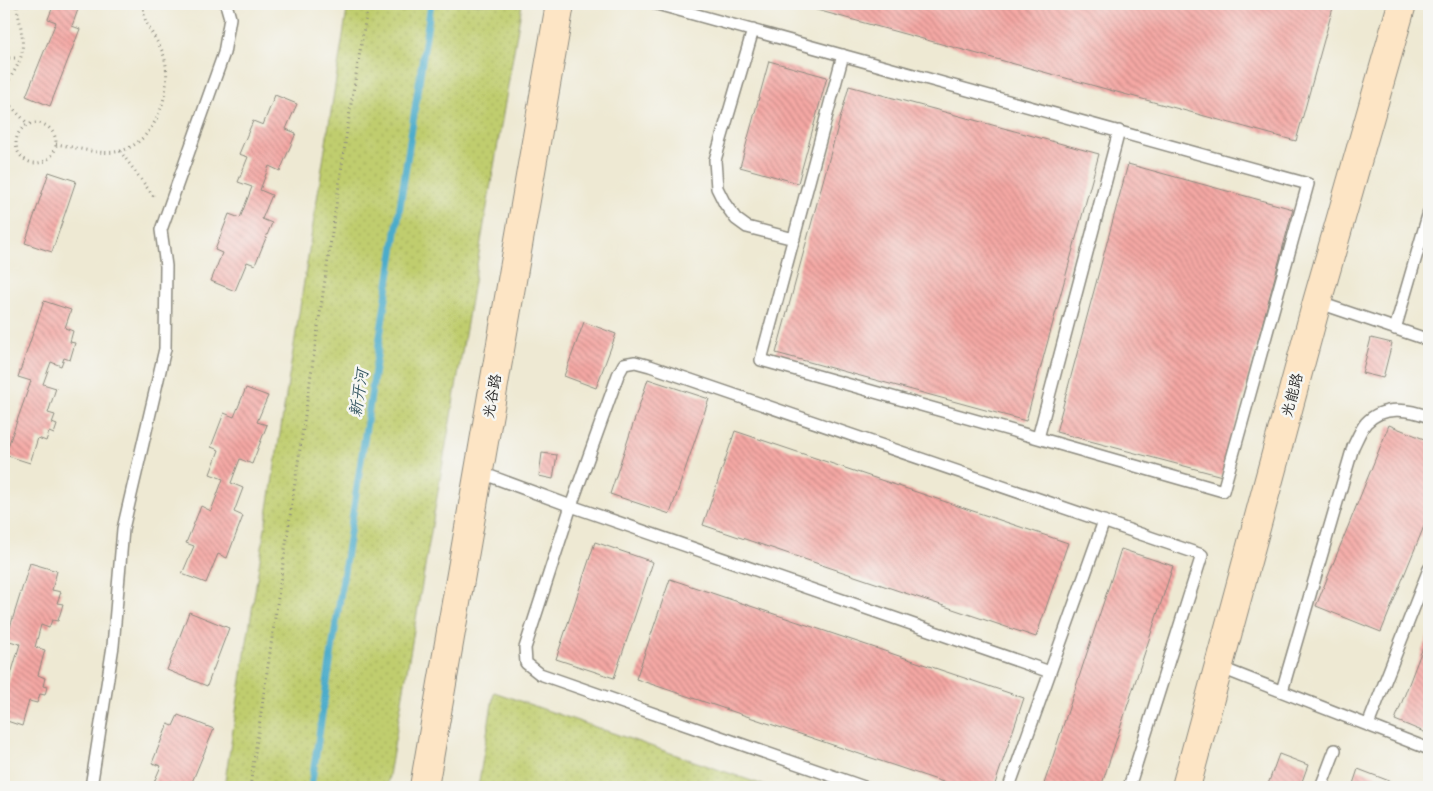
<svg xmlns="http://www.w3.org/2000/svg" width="1433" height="791" viewBox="0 0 1433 791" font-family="Sriracha,'LXGW WenKai TC',sans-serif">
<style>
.grass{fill:url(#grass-dots);stroke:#767c4c}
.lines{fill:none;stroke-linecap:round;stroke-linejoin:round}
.stream{stroke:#4baccb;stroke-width:7}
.building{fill:url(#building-back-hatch)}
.lane-casing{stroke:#8c8a7f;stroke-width:14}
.secondary-casing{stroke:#8c8a7f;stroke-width:30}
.path{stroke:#8c8a7f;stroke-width:3;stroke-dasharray:1 4;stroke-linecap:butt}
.lane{stroke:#fff;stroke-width:11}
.secondary{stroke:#fde5c5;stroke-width:28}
.labels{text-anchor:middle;stroke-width:5;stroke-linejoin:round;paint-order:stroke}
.street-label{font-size:15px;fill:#2b2b2b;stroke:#f6f6f2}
.water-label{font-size:16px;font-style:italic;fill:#365863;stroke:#f6f6f2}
</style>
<defs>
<pattern id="grass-dots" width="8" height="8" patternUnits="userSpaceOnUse" patternTransform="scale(1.25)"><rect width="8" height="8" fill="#c0cd6e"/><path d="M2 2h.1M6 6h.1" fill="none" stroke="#a5b05f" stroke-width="1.8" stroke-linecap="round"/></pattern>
<pattern id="building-back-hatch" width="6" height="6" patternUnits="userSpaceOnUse" patternTransform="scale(1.25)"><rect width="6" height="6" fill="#f5a8a4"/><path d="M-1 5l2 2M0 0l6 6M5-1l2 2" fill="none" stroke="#c78986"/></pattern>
</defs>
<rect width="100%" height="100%" fill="#f6f6f2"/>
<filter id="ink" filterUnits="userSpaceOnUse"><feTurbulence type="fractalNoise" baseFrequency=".02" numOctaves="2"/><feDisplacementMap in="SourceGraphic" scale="10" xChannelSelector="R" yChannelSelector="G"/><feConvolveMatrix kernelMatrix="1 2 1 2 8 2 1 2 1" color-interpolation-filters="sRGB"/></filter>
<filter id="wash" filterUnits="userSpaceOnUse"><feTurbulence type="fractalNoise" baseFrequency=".0096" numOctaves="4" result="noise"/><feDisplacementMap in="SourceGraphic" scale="20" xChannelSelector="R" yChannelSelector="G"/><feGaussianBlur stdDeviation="1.12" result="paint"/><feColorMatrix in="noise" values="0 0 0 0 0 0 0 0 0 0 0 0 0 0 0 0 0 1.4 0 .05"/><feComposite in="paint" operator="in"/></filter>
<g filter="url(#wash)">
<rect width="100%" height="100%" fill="#eee9d3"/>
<!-- grass -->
<path class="grass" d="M348 4H522L387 787H224Z
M494 692 769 787H478Z"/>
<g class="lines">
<!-- stream -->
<path class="stream" d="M311 787 431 4"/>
</g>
<g id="blocks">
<!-- building -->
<path class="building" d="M54 4H80L72 26 80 29 50 106 26 96 56 22 48 19Z
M795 4H1334L1296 141Z
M769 61 827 77 798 183 740 167Z
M849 86 1099 154 1026 421 776 353Z
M275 95 297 104 286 129 296 133 280 171 269 166 260 190 272 195 262 219 272 223 255 265 247 262 235 291 211 281 222 253 215 250 229 214 240 218 252 187 238 182 248 157 239 154 253 121 263 125Z
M1128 164 1293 209 1222 476 1056 432Z
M49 172 76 181 52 252 25 243Z
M44 301 71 310 65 328 73 331 70 342 75 343 70 360 64 358 61 366 51 362 43 384 56 388 48 413 55 415 52 423 57 425 54 434 49 432 46 441 38 438 30 463 5 455 31 381 18 377Z
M584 322 616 334 596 388 564 376Z
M1371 338 1392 343 1383 378 1362 373Z
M648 379 709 399 670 514 610 494Z
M246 388 268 396 257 422 267 425 252 464 240 459 231 483 243 488 234 512 243 516 227 558 218 554 206 583 182 574 194 546 186 543 201 506 211 511 223 479 210 474 219 450 211 447 224 413 234 417Z
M1389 425 1429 441V514L1381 632 1316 606Z
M735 431 1068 543 1036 637 703 525Z
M542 453 557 455 553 479 539 476Z
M595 542 653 562 614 678 556 659Z
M1121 549 1173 566 1101 787H1043Z
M30 563 57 571 52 590 61 592 57 603 63 604 58 621 52 620 49 628 41 625 35 647 45 650 38 675 45 678 43 686 47 687 45 695 40 694 37 703 29 701 22 726 4 720V698L20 644 6 640Z
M670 579 1024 698 994 787H958L636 679Z
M189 612 229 628 207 686 167 670Z
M1429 632V734L1395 720Z
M178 715 214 729 190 787H152L161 766 152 763 168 724 173 726Z
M1279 754 1308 765 1300 787H1267Z
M1358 769 1405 787H1352Z"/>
</g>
</g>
<g filter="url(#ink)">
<use href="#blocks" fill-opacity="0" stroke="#8c8a7f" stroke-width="1"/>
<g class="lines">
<!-- lane casing -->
<g class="lane-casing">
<path id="lane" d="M657 4 1308 184 1223 491 1038 438 1119 131
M753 30 715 160 717 188 725 204 736 219 747 227 794 239
M843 55 761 360 1038 438
M1317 302 1429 340
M1395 329 1429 212
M479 472 571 506 525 648 526 663 540 674 864 787
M1219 667 1429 749
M1050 672 571 506 618 375 624 364 635 362 650 366 1202 555 1129 787
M1282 691 1353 447C1357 439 1361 429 1366 423 1383 405 1409 409 1429 417
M1368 725 1429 569
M91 787 113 646 123 529 165 349 166 266 161 230 224 53 230 18 226 4
M1009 787 1104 521
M1321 787 1335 750"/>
</g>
<!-- secondary casing -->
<g class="secondary-casing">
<path id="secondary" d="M424 787 560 4
M1186 787 1317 302 1402 4"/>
</g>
<!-- path -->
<path class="path" d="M4 58H19
M4 88C10 77 20 65 22 52 24 37 19 18 16 4
M4 99 28 124
M16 143a20 20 0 1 1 40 0a20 20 0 1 1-40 0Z
M56 144C76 147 100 156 120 151 156 142 172 92 165 60 161 40 140 25 144 4
M120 151 154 197
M250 787 351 104 368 4"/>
<!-- lane -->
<use href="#lane" class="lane"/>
<!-- secondary -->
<use href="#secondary" class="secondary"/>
</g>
</g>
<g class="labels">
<!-- street labels -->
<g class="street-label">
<text transform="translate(1292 395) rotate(-75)" y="5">光能路</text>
<text transform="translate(492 396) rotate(-80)" y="5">光谷路</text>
</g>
<!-- water labels -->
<g class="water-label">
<text transform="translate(358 393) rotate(-81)" y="6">新开河</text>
</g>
</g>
<!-- margin -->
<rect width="1433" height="791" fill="none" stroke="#f6f6f2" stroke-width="20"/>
</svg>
